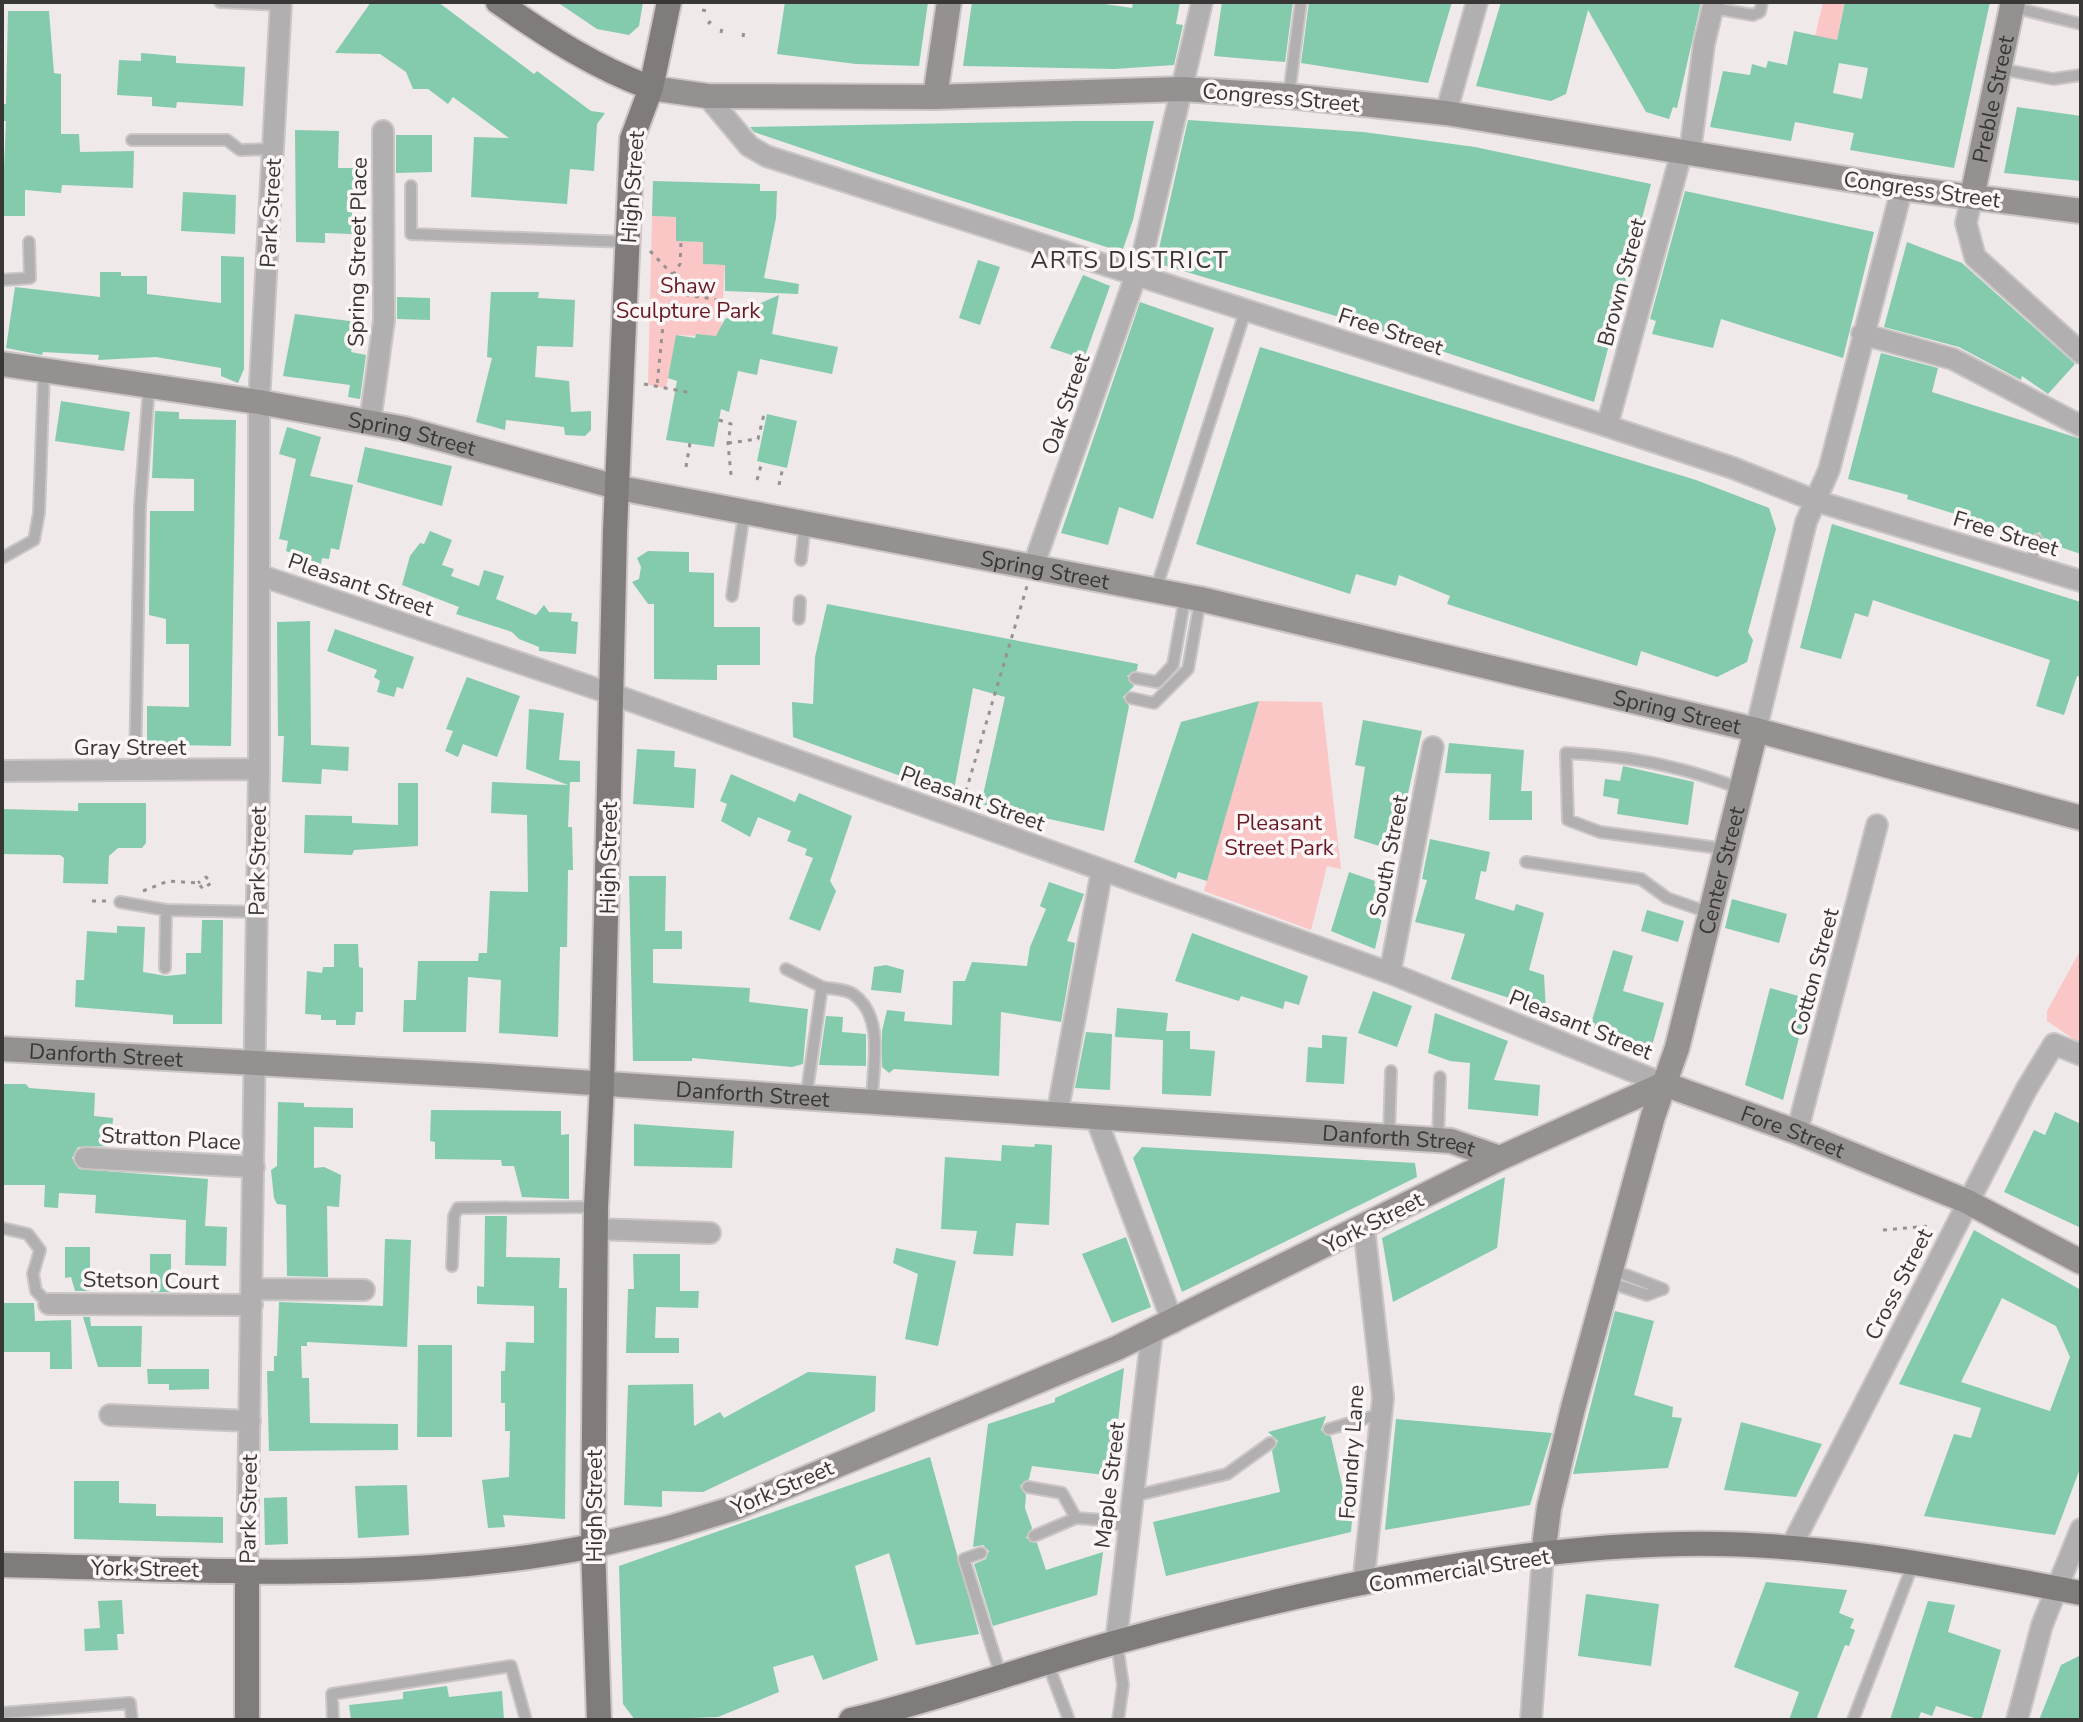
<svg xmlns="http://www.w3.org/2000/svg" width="2083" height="1722" viewBox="0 0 2083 1722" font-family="'Nunito Sans',sans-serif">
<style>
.green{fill:#fbc6c6}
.building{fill:#84caad;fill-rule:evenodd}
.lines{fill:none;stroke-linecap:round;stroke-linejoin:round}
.lane-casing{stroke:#cbc5c5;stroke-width:14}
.street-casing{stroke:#cbc5c5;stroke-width:24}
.secondary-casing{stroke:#cbc5c5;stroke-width:28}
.primary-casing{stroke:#cbc5c5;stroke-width:28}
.path{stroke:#979292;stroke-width:3;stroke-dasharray:4 6;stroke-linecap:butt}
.lane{stroke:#b1afaf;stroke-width:10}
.street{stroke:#b1afaf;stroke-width:20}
.secondary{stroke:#959191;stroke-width:24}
.primary{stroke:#817c7c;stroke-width:24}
.labels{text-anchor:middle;stroke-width:7;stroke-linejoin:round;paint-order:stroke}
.street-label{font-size:22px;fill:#393636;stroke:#fdf6f6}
.park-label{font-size:22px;fill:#681923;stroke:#fdf6f6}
.neighbourhood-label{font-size:24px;letter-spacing:2px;fill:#383434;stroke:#fdf6f6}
</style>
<rect width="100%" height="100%" fill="#efe9e9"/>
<!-- green -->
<path class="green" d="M1823 2H1845L1836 44 1803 88Z
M652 216 676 217V241L703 242V264L725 265 721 337 677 335 666 388 648 385Z
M1259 701 1322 702 1341 869 1327 866 1311 930 1204 891Z
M2081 949V1044L2047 1021V1011Z"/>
<!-- building -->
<path class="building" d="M371 2H438L534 74 537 71 591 111 605 113 597 124 594 171 570 169 567 204 471 197 474 137 509 138 453 97 448 104 428 89H413L406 72 380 54 335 53Z
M557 2H643L639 26 629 35 597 29Z
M785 2H928L919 66 856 64 777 54Z
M972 2H1091L1132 8 1133 2H1180L1176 24 1183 25 1174 65 1114 69 963 66Z
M1222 2H1293L1285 62 1214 56Z
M1309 2H1452L1428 83 1301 63Z
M1501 2H1701L1677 108 1673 107 1669 119 1646 112 1588 10 1566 94 1551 101 1476 86Z
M1845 2H1990L1954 168 1850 150 1854 133 1795 122 1791 141 1710 127 1723 71 1750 75 1752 64 1766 68 1768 61 1787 65 1794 31 1837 40ZM1839 63 1868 68 1862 99 1833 93Z
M8 11H49L54 73 61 74V134H79L80 152 134 151 133 188 62 185 61 193 25 190V216H2L6 121H2V104H6Z
M141 53 176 56V63L245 67 243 106 177 102 176 108 152 106V97L117 95 119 60 141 61Z
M2017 107 2081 116V181L2004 173Z
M1188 120 1363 132 1475 147 1651 184 1594 402 1346 319 1163 265 1158 253Z
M1077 121H1154L1133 220 1122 252 875 173 754 132 750 127Z
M295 130 339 131 338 168H365L364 192 352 191V234L325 233V243L296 242Z
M396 135H432V172L396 173Z
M653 181 760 184V191H777L776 218 764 278 799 284 798 294 725 291V265L703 264V242L676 241V217L652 216Z
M1685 191 1874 232 1843 358 1721 319 1713 348 1652 334 1656 321 1650 319Z
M183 192 236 195 235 234 181 231Z
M1907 242 1962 263 2075 364 2048 394 2022 376 2021 380 1959 347 1884 327Z
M221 256 244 257V369L238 383 221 376V368L156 357 98 360 99 355 43 352 42 355 6 348 15 287 100 297V272H121V276H147V294L221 303Z
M978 260 1000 267 980 325 959 318Z
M1083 275 1110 286 1084 359 1050 348Z
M491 292H539L538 298 575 300 573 347 537 346 535 377 569 381 571 412 591 411V430L585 436 565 435 564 427 506 420 505 430 476 422 492 358 487 357Z
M779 295 772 334 838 347 832 374 760 359 757 375 738 371 729 412 721 409 714 447 666 440 677 381 668 378 676 335 695 338 696 334 716 336 725 319Z
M397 297 430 298V320L397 319Z
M1140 302 1214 328 1153 519 1119 507 1108 545 1061 533Z
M295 314 357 322 351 352 366 355 360 399 348 397 350 385 283 376Z
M1260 347 1696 480 1769 508 1776 529 1748 632 1753 640 1747 662 1717 677 1641 651 1637 666 1447 604 1450 596 1399 575 1396 586 1356 574 1350 594 1196 544Z
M1881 353 1938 368 1932 392 2081 439V554L2045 542 2040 532 2029 537 1907 499 1908 495 1848 479Z
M61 401 130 412 124 451 55 441Z
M155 411 179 412V419L236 420 231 746 173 745V750H147V706L189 707V644H166V619L149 615 150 511H194V479L152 478Z
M767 414 797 421 787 468 757 461Z
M287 427 321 437 310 476 353 485 339 550 331 548 329 559 322 558 321 564 286 551 288 541 279 539 296 459 279 454Z
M365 447 452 466 442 506 357 482Z
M1832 524 2081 602V677L2077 676 2064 715 2036 706 2050 660 1873 600 1868 617 1855 613 1841 659 1800 648Z
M430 531 452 540 442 565 454 569 451 576 479 586 484 570 504 576 496 599 536 615 544 605 549 612 572 613 571 621 578 622 576 654 539 651V647L519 639 512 632 456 614 459 607 402 585 410 556 420 543 424 544Z
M648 551 689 552V572L714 573V627H760V665H717V680L654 679V604H648L632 582 639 579 641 567 637 558Z
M827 604 1138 664 1137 670 1127 676 1134 686 1123 697 1129 706 1104 831 981 804 1005 697 973 688 953 795 793 737 792 702 813 704 815 657Z
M310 621 311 745 349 747 348 771 322 769 321 784 282 782 284 736H278L277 622Z
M335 629 414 657 403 689 397 687 394 697 377 692 380 681 374 677 377 670 327 651Z
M467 677 520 696 497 757 463 744 458 757 445 751 453 731 446 729Z
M1259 701 1207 881 1178 872 1176 879 1134 862 1181 722Z
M529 709 564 713 559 760 580 761V782H570L568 827H572L573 870H568L567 947H560L558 1037 499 1033 501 980 468 977 466 1032H403L404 1000H416L418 961H478L479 953H487L490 891 528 892 527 815 491 813 492 782 568 785 526 769Z
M1363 720 1422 731 1395 851 1354 838 1365 767 1355 765Z
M1449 743 1524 750 1521 791H1532V820H1489L1491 774 1445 773Z
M637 749 675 751 674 767 696 769 694 808 633 804Z
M1623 766 1694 782 1688 825 1617 814 1619 799 1603 796 1605 779 1620 781Z
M731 774 795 802 799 793 852 816 830 881 836 891 820 931 789 919 813 858 805 855 807 849 787 841 791 831 758 817 750 837 721 821 727 804 720 801Z
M398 783H418V846L354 850 352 855 304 853 305 815 352 816V823L398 825Z
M78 803H146V843L142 848H118L109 856 108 884 63 883 64 858 60 855 2 854V809L78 811Z
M1430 839 1490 852 1486 872 1481 871 1475 899 1514 911 1516 904 1544 913 1529 970 1544 975 1546 1010 1451 979 1465 934 1415 922 1427 880 1422 879Z
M1349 872 1375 881 1374 886 1388 892 1375 949 1331 931Z
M629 876H666L665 931H682V949H653V983L750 988 749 1002 808 1009 803 1064 792 1067 692 1058V1061H633Z
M1049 882 1084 894 1067 941 1075 943 1061 1022 1001 1012 999 1076 894 1069 889 1073 882 1067V1031L887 1010 905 1012 904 1021 952 1025 953 981H965L972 962 1027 966 1030 947 1046 909 1040 906Z
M1732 899 1787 914 1779 943 1725 928Z
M1647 910 1684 921 1678 942 1641 931Z
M202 920H223L222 1024H173V1015L75 1007 76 980H84L87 931 117 933V926L145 927 143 972 166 976 186 974V953H201Z
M1192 933 1308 976 1299 1005 1285 1001 1283 1009 1241 996 1239 1001 1175 981Z
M334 944H358L359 967 363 968V1012H356L355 1025H336V1020H321V1015L305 1014 307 971 322 973 323 967H334Z
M1613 950 1633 956 1623 991 1664 1003 1652 1046 1590 1027Z
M886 965 904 970 901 993 871 990 874 967Z
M1770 988 1809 999 1783 1100 1745 1085Z
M1373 991 1412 1006 1397 1047 1358 1033Z
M1117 1008 1168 1013 1166 1031H1190V1049L1215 1051 1211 1096 1162 1094 1163 1040 1115 1037Z
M1435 1013 1508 1041 1494 1080 1540 1085 1538 1116 1468 1109 1470 1063 1450 1061 1428 1053Z
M826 1016 843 1017 842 1032 866 1034V1066L819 1065Z
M1086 1032 1112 1034 1110 1090 1075 1088Z
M1322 1035 1347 1037 1344 1084 1306 1082 1308 1047 1322 1048Z
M2 1084H26L29 1088 95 1093 94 1116 113 1118 111 1146 78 1147 72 1158 79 1169 208 1179 205 1226 227 1227 226 1266 185 1265 186 1220 95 1213 96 1195 59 1193 58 1208 44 1207 45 1185H2Z
M278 1102 304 1103V1107L353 1108V1128L314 1127V1168L324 1167 341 1175 339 1207 327 1206 328 1277 287 1276 286 1205 277 1204 274 1198 271 1170 277 1166Z
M431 1110 561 1111V1135L569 1134V1199L522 1197 514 1166H502L501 1160 435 1159V1142L430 1141Z
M2055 1112 2081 1124V1228L2004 1192 2034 1130 2045 1135Z
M634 1124 734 1131 732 1168 634 1166Z
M1035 1144 1052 1145 1049 1225 1016 1223 1013 1256 973 1254 977 1231 941 1229 945 1157 1001 1161 1002 1145 1034 1147Z
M1142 1147 1415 1163 1417 1177 1182 1292 1133 1158Z
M1505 1177 1497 1248 1393 1302 1382 1238Z
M485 1216H507L506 1257 560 1258 559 1288H567L565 1519 503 1515 505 1527 488 1528 482 1480 509 1477 510 1431H505V1403H501V1371H505L506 1342 534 1343V1306L477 1304V1286L484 1287Z
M1974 1230 2081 1290V1466L2055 1535 1924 1516 1954 1434 1971 1438 1981 1408 1899 1384ZM2002 1298 2056 1326 2070 1357 2050 1411 1961 1382Z
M1126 1237 1151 1307 1112 1323 1082 1254Z
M385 1239 411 1240 407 1347 307 1342V1346H301L302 1378H309L310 1423 398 1424V1450L269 1451 267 1371H274V1356H277L279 1302 383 1306Z
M65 1247H90V1291H75L71 1277 65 1278Z
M896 1248 956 1261 938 1346 905 1339 918 1274 893 1263Z
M150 1254H171V1292H150Z
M633 1254H680V1291H699L698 1308 656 1307 655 1338H679V1353H626L628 1289H634Z
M2 1303H34L35 1321 71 1320 72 1369H50V1352H2Z
M1615 1311 1654 1321 1634 1395 1673 1407 1672 1417 1682 1418 1668 1468 1573 1474Z
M83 1317H90L91 1326H142L141 1367H98Z
M418 1345H452V1437H417Z
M1124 1368 1112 1476 1032 1466 1029 1479 1020 1486 1026 1495 1025 1508 1032 1528 1026 1538 1037 1543 1046 1570 1103 1552 1097 1595 993 1626 974 1564 986 1559 989 1551 983 1545 973 1547 988 1424 1055 1402V1398Z
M147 1369H209V1389L169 1390V1384H148Z
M808 1372 876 1376 875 1411 703 1492 662 1491V1507L624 1505 628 1385 693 1384 694 1426 720 1412 724 1418Z
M1326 1416 1321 1430 1331 1437 1342 1485 1355 1488 1351 1532 1166 1576 1153 1522 1280 1492 1272 1451 1278 1441 1268 1432Z
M1396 1419 1552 1433 1530 1505 1385 1530Z
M1741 1422 1822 1444 1796 1497 1724 1490Z
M930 1457 979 1634 916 1645 889 1553 855 1566 878 1660 823 1680 813 1655 773 1667 779 1692 718 1717 635 1720 623 1704 619 1566Z
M74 1481H119V1503L156 1504V1516L223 1517V1543L74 1539Z
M407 1485 409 1535 358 1538 355 1486Z
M287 1497 288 1544 265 1545 264 1498Z
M1766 1582 1847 1590 1839 1613 1854 1619 1850 1628 1855 1630 1849 1646 1845 1645 1816 1720H1789L1799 1692 1734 1667Z
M1586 1594 1659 1604 1651 1666 1578 1656Z
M122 1600 124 1634H117L118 1650 85 1651 84 1629 100 1628 98 1601Z
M1928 1601 1955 1605 1948 1632 2001 1650 1981 1720 1936 1706 1932 1716 1921 1712 1918 1720H1890Z
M2081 1655V1720H2039L2061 1665Z
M447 1686 449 1697 502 1691 504 1720H351L349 1705 403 1699V1692Z"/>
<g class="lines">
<!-- lane casing -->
<g class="lane-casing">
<path id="lane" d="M220 2 281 5
M2012 7 2081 24
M1713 8 1753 15 1760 12 1762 2
M2001 69 2053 79 2081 75
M1289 94 1301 2
M132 140H227L240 150 273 149
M411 186V234L627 242
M2 280 30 278 29 242
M2 558 34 540 39 513 44 372
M801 560 805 523
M2031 565 2037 540
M1156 589 1246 309
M732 596 744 514
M799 619 800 601
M1135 678 1157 682 1173 665 1185 598
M1131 698 1154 703 1188 669 1200 601
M135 770 140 506 149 387
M1726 849 1600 832 1568 820 1566 753C1627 755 1685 767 1741 789
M1526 862 1641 879 1667 898 1710 913
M120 902 166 910 257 912
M165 968 166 910
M786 969 822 987 806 1098
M822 987C831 989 846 989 853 994 886 1017 872 1068 872 1102
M1389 1135 1391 1071
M1438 1138 1440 1077
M2 1228 28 1234 40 1250 33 1274 36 1291 49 1304
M452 1266 454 1216 458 1208 596 1207
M1613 1270 1663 1289
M1608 1282 1647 1295 1663 1289
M1329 1429 1381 1414
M1028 1487 1062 1493 1076 1518
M1133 1496 1227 1474 1270 1443
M1034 1536 1076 1518 1103 1520 1128 1528
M981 1553 964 1559 1001 1676
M1117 1644 1123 1685 1118 1720
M1048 1664 1069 1720
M2 1713 130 1703 132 1720
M333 1720 332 1694 511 1666 526 1720
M1853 1720 1913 1564"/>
</g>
<!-- street casing -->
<g class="street-casing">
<path id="street" d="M707 96 749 146 766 156 1607 426 1733 468 1816 501 2081 581
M1446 113 1477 2
M1690 152 1704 44 1714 2
M1972 197 1966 223 1975 257 2081 353
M1862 334 1953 359 2081 426
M370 422 384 320 383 131
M1607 426 1682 151
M1033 567 1142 258 1202 2
M259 575 612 694 1390 973 1664 1084
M1756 730 1806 522 1829 470 1902 188
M2 771 259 769
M1390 973 1433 747
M1057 1115 1102 870
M1096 1118 1173 1323
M1797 1132 1877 825
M85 1158 254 1167
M596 1229 710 1233
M252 1289 364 1290
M49 1304 252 1305
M110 1415 250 1421
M1790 1549 2026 1090 2054 1044 2081 1055
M247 1570 259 769V402L281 2
M1363 1585 1383 1398 1364 1227
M1116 1642 1152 1333
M1531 1720 1543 1555
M2017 1720 2042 1625 2081 1529"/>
</g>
<!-- secondary casing -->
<g class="secondary-casing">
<g id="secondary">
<path d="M651 88 707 96 935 97 1182 89 1289 96 1446 113 1902 188 2081 211"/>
<path d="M935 97 949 2"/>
<path id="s1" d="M1972 197 2013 2"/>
<path id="s2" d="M2 364 259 402 405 429 620 488 1200 599 1756 730 2081 818"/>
<path id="s3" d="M2 1049 489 1076 1451 1141 1500 1158"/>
<path id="s4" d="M593 1546 669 1528 735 1508 1117 1348 1500 1158 1664 1084 1797 1132 1966 1201 2081 1262"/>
<path id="s5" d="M1543 1555 1549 1508 1573 1408 1653 1116 1677 1048 1756 730"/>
</g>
</g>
<!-- primary casing -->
<g class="primary-casing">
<path id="primary" d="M498 2C547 36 594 67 651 88
M2 1565C198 1569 400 1585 593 1546
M247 1570V1720
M599 1720 593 1546 596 1207 602 1085 615 531 632 139 651 88 669 2
M851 1720C940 1699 1028 1666 1117 1642 1291 1594 1500 1547 1681 1544 1815 1541 1950 1568 2081 1593"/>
</g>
<!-- path -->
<path class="path" d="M702 10 707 11
M708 24 711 21
M721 33 722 28
M743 37 744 31
M650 251 673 275 676 290 663 325 657 386
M673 275 680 264 681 242
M676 290C692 300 708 295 725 303
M644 384 692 393
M719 420 731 424 728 443 731 475
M728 443 758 439 764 414
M686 467 690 443
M757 480 762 462
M779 485 783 467
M963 801 1027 586
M143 891 168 881 198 883 203 889 211 883 206 877 198 883
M92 901H106
M2079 966 2081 967
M1883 1230 1930 1226"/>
<!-- lane -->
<use href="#lane" class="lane"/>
<!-- street -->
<use href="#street" class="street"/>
<!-- secondary -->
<use href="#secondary" class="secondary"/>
<!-- primary -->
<use href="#primary" class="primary"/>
</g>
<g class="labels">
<!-- street labels -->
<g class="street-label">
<text transform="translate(1281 97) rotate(5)" y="8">Congress Street</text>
<text dy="8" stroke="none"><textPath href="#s1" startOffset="100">Preble Street</textPath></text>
<text transform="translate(632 187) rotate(-86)" y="8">High Street</text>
<text transform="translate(1922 189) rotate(8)" y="8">Congress Street</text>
<text transform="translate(270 213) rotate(-87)" y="8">Park Street</text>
<text transform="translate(357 252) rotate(-89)" y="8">Spring Street Place</text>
<text transform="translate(1621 282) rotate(-75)" y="8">Brown Street</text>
<text transform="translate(1391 331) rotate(18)" y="8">Free Street</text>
<text transform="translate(1065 404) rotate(-71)" y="8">Oak Street</text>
<text dy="8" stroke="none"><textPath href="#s2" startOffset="416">Spring Street</textPath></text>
<text transform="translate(2006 533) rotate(17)" y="8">Free Street</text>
<text dy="8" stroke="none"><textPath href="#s2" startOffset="1064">Spring Street</textPath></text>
<text transform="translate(361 584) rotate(19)" y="8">Pleasant Street</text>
<text dy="8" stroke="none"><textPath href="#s2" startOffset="1712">Spring Street</textPath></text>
<text x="130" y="755">Gray Street</text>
<text transform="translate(973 798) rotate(20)" y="8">Pleasant Street</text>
<text transform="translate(1388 856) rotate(-79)" y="8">South Street</text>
<text transform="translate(608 858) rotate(-89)" y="8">High Street</text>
<text transform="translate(257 861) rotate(-89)" y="8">Park Street</text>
<text dy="8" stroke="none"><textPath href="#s5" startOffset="708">Center Street</textPath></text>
<text transform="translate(1814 972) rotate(-75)" y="8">Cotton Street</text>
<text transform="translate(1581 1024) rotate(22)" y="8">Pleasant Street</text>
<text dy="8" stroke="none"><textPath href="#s3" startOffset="104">Danforth Street</textPath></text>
<text dy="8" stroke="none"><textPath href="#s3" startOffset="752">Danforth Street</textPath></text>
<text dy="8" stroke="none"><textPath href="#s4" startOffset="1306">Fore Street</textPath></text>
<text transform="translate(171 1138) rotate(3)" y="8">Stratton Place</text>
<text dy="8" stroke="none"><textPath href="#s3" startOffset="1400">Danforth Street</textPath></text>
<text transform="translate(1373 1222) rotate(-27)" y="8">York Street</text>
<text transform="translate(151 1280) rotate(1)" y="8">Stetson Court</text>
<text transform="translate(1898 1284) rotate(-63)" y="8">Cross Street</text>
<text transform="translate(1351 1452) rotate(-86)" y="8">Foundry Lane</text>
<text transform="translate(1109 1485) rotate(-83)" y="8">Maple Street</text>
<text transform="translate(782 1487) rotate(-23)" y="8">York Street</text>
<text transform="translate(594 1506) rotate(-90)" y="8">High Street</text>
<text transform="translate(248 1509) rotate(-89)" y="8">Park Street</text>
<text transform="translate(145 1568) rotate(1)" y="8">York Street</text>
<text transform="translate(1459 1570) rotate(-9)" y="8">Commercial Street</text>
</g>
<!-- park labels -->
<g class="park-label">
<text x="688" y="293">Shaw<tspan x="688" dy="25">Sculpture Park</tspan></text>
<text x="1279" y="830">Pleasant<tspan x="1279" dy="25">Street Park</tspan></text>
</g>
<!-- neighbourhood labels -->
<g class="neighbourhood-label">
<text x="1130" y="268">ARTS DISTRICT</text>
</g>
</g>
<!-- border -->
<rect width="2083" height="1722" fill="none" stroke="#393636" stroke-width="8"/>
</svg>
